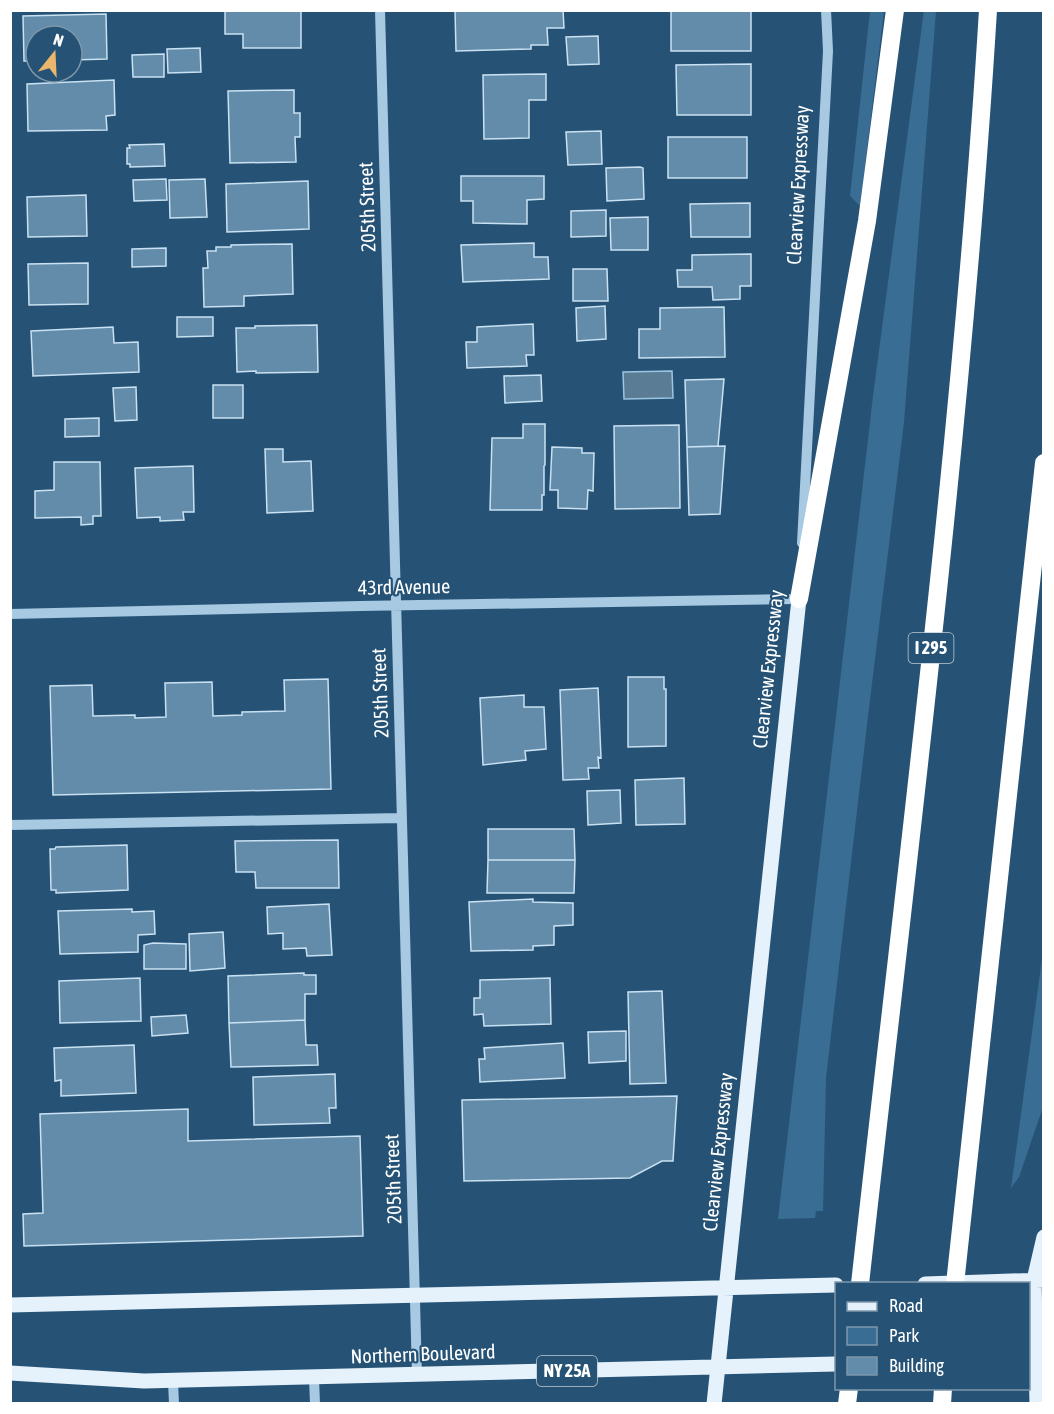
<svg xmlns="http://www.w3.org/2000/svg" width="1054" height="1414" viewBox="0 0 1054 1414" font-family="'Asap Condensed',sans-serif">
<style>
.green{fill:#3a6d93}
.water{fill:#5a7c94;stroke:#9bc5e2;stroke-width:1.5}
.building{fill:#628caa;stroke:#c9e1f2;stroke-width:1.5}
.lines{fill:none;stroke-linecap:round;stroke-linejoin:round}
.minor{stroke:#a7c9e2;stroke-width:10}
.major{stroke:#e5f1fb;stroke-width:15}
.highway{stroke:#fff;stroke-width:18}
.labels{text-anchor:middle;stroke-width:4.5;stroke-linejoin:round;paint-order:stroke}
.shield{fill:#265375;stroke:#becbd6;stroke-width:1.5}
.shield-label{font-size:18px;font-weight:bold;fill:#fff}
.street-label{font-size:20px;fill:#fff;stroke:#265375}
</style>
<rect width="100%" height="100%" fill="#265375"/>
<!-- green -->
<path class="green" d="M924 10 936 11 904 422 868 716 826 1078 823 1211H816L815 1218 778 1219 873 396Z
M870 11H884L860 206 850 196Z
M1043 951V1107L1019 1177 1011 1188Z"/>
<!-- water -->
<path class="water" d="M672 371 673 398 624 399 623 372Z"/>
<!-- building -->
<path class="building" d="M225 10H301V48H243V34H225Z
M455 10H563L564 28H547L548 45H531V49L456 51Z
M671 10H751V51H671Z
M106 14 107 59 72 60V36H36V61H24L23 16Z
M598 36 599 64 568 65 566 37Z
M200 48 201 72 168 73 167 49Z
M164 54V77H133L132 55Z
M751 64V115H677L676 65Z
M546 74V100H529V138L484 139 483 75Z
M114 80 115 115 106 116 107 130 28 131 27 84Z
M294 90V113H300V137H295L296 162 230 163 228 91Z
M601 131 602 164 568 165 566 132Z
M668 137H747V178H668Z
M164 144 165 166 130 167V164H127V148H130L129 145Z
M640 167 643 168 644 199 607 201 606 168Z
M461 176H544V199L527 200V224L473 223V201H461Z
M166 179 167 200 134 201 133 180Z
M205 179 207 217 170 218 169 180Z
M308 181 309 229 227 232 226 184Z
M86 195 87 236 28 237 27 197Z
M750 203V237H691L690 204Z
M606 210V236L571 237V211Z
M648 217V250H611L610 218Z
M534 243V257H548L549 279 463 282 461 245Z
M292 244 293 294 244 296V306L204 307 203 268H208L207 251H216V247H231V245Z
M166 248V266L132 267V249Z
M751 254V286H740V299L713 300 712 287H678L677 270H692V255Z
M88 263V304L29 305 28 264Z
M573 269H607L608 301H573Z
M605 306 606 339 577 341 576 308Z
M724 307 725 357 639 358V329H660V308Z
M177 317H213V336L177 337Z
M533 324 534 355H526L527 366 467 368 466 342H477V327Z
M317 325 318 372 256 373V371L237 372 236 328H255V326Z
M113 327 114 343 138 342 139 372 33 376 31 331Z
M541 375 542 401 505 403 504 376Z
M724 379 718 446 687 447 685 380Z
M213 385H243V418H213Z
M136 387 137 420 115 421 113 388Z
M99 418V436L65 437V419Z
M523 424H545V465L544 466V495H542V510H490L492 438H523Z
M679 425 680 508 615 509 614 426Z
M725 446 720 514 689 515 687 447Z
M552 447 582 448V453H594L593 491 588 490 587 509 558 508V490H550Z
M265 449H283V462L311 461 313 511 267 513Z
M54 462H100L101 516H93V524L81 525V517L35 518V491L54 490Z
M193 466 194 512H183L184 520 160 521V517L137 518 135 468Z
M628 677H664V689H666V746L628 747Z
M328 679 331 789 53 795 50 686 92 685 93 716 135 715V718L166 717 165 683 212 682 213 716 242 715V712L285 711 284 680Z
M598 688 601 758 598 757 599 768H588L589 779 563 780 560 690Z
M524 695V707H544L546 749 525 751 526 760 483 765 480 698Z
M684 778 685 824 636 825 635 780Z
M620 790 621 823 588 825 587 791Z
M488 829H574L575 860H488Z
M338 840 339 888H256L255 872H236L235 841Z
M127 845 128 890 56 893V890H51L50 849H55L56 847Z
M488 860H575L574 893H487Z
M533 899V902L573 903V925L554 926V945L533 946V950L471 951 469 902Z
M329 904 332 955 307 956 306 948 283 949V933L268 934 267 907Z
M132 909V912L154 911 155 934 138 935V952L60 954 58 911Z
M223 932 225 968 190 971 189 934Z
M153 943 186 944V969H144V945Z
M304 973V975H316V994H305V1020L229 1023 228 976Z
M140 978 141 1021 60 1023 59 981Z
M550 978 551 1024 484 1026 483 1014 474 1015V998H480V980Z
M662 991 666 1083 630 1084 628 992Z
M186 1015 188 1033 152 1036 151 1017Z
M305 1020 306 1045H317L318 1065 231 1067 229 1023Z
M626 1031V1061L589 1063 588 1032Z
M563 1043 565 1078 480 1082 479 1059H485L484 1048Z
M134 1045 136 1093 61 1096V1080L55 1081 54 1048Z
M335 1074 336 1108H329L330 1123 254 1125 253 1077Z
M677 1096 673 1161H662L630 1178 464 1181 462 1100Z
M188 1109V1141L360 1136 363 1236 24 1246 23 1214 43 1213 40 1114Z"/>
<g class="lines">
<!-- minor -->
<path class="minor" d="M380 10 417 1375
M802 543 828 51 826 10
M10 614 360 606 799 599V595
M10 825 401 818
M314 1378 315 1404
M173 1381 174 1404"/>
<!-- major -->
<path class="major" d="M925 1284 1042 1280
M10 1305 836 1285
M10 1373 144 1381 836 1364
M714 1404 799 599
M1037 1404 1034 1280 1044 1237"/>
<!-- highway -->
<path class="highway" d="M799 599 867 221 895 10
M860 1284C907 860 962 436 988 10
M955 1284 1044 463
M847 1404 849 1388
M942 1404 943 1388"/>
</g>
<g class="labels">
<!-- shield labels -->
<g class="shield">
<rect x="908.5" y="633" width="45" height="30" rx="4.5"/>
<rect x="537" y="1356" width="60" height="30" rx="4.5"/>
</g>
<g class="shield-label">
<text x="931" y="654">I 295</text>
<text x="567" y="1377">NY 25A</text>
</g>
<!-- street labels -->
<g class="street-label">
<text transform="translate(798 185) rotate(-87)" y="7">Clearview Expressway</text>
<text transform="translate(367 207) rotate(-92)" y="7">205th Street</text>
<text transform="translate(404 587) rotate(-1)" y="7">43rd Avenue</text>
<text transform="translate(768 669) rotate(-84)" y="7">Clearview Expressway</text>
<text transform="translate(380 693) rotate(-92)" y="7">205th Street</text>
<text transform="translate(718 1152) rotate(-84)" y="7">Clearview Expressway</text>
<text transform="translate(393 1179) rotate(-92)" y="7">205th Street</text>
<text transform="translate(423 1354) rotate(-2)" y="7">Northern Boulevard</text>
</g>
</g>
<!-- border -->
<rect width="1054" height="1414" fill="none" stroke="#ffffff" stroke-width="24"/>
<!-- legend -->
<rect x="835" y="1282" width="195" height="108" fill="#265375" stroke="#7d98ac" stroke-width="1.5"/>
<rect x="847" y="1302" width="30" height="9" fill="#e5f1fb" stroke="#7d98ac" stroke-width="1.5"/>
<text x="889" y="1312" font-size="18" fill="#ffffff">Road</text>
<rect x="847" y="1327" width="30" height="18" fill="#3a6d93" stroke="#7d98ac" stroke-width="1.5"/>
<text x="889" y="1342" font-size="18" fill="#ffffff">Park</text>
<rect x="847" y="1357" width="30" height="18" fill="#628caa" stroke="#7d98ac" stroke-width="1.5"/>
<text x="889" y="1372" font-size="18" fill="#ffffff">Building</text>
<!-- north arrow -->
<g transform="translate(54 54) rotate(18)"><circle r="28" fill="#265375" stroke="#7d98ac" stroke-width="1.5"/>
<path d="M0-4.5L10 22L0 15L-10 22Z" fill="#eab56c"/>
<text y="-9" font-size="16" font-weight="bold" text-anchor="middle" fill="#ffffff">N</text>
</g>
</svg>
